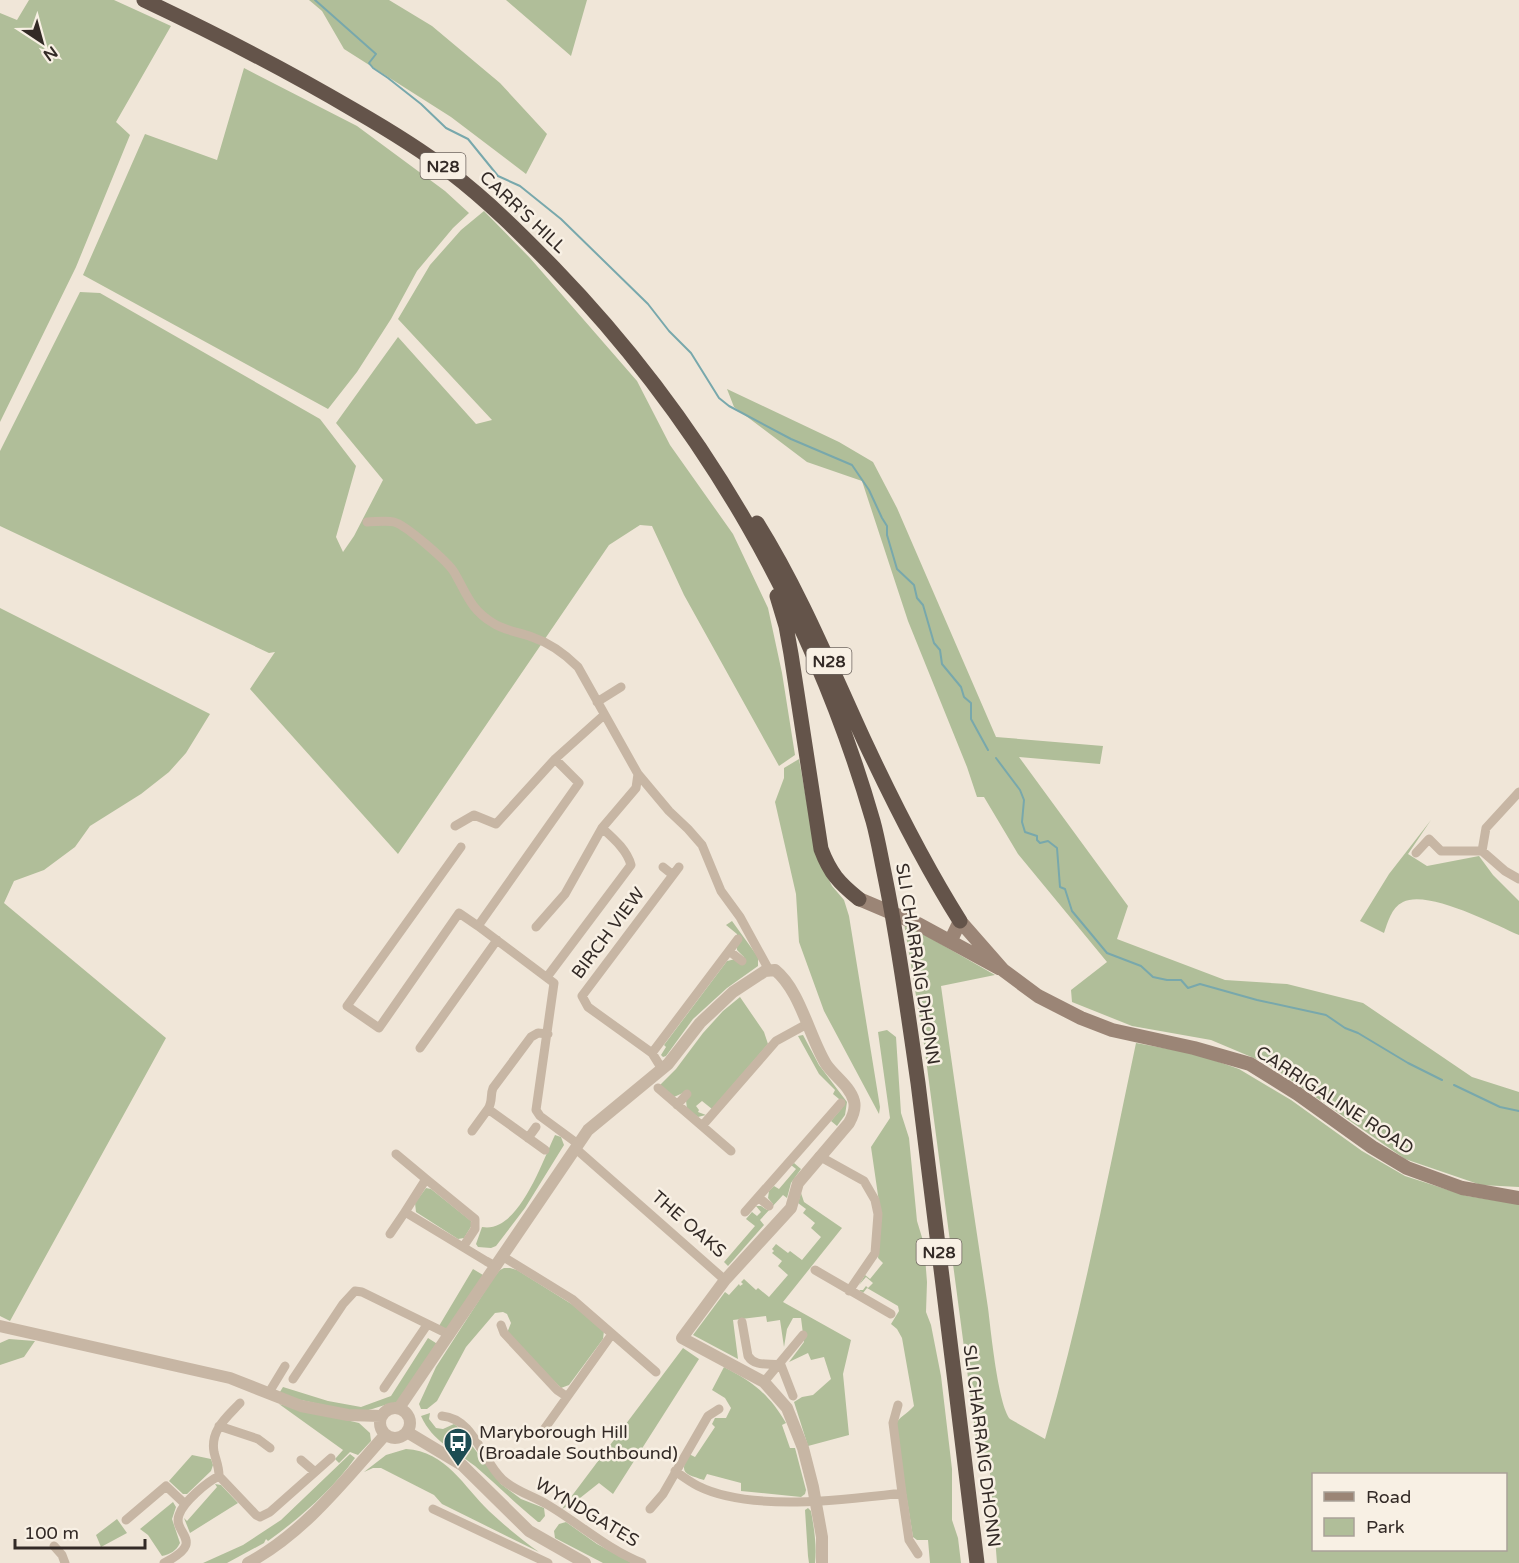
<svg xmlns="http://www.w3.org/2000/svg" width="1519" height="1563" viewBox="0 0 1519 1563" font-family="'Varela Round',sans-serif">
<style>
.green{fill:#b0be99;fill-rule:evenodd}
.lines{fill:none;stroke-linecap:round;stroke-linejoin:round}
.stream{stroke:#78a8ac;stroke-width:2}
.minor{stroke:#c7b6a4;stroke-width:9}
.tertiary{stroke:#c7b6a4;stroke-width:12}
.secondary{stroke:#9b8576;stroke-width:14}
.trunk{stroke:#64544a;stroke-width:15}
.labels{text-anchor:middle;stroke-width:5;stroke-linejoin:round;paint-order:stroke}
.shield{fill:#f8f0e4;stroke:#6e655f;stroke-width:1.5}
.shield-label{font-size:16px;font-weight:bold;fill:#332a26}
.street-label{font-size:18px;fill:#332a26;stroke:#f8f0e4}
.poi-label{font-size:18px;fill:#332a26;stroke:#f8f0e4;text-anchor:start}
</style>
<rect width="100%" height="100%" fill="#f0e6d8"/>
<!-- green -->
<path class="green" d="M29 0H114L171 26 116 122 130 135 76 267 0 422V13L17 20Z
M309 0H389L432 26 500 83 547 134 526 174 451 117 344 49 322 11Z
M506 0H587L571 56Z
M244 68 357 126 445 191 469 213 453 228 417 271 391 319 357 372 328 409 83 275 145 134 217 160Z
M484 211 530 258 637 381 670 445 733 534 768 608 782 673 795 755 779 766 684 595 652 526 640 525 609 545 398 854 250 689 275 652 269 653 0 526V451L80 292 100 293 320 419 356 466 336 537 343 552 354 536 383 480 336 423 398 337 476 424 492 420 398 319 430 265 461 230Z
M727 389 839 442 873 462 897 508 996 737 1103 746 1100 764 1019 757 1128 906 1117 939 1225 980 1287 984 1363 1003 1472 1077 1519 1092V1187L1481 1185 1405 1159 1268 1064 1211 1040 1132 1026 1072 1002 1071 990 1107 962 1018 854 984 797H977L967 767 908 621 862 481 807 462 734 407Z
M0 608 210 714 186 753 169 772 141 794 90 826 75 847 44 870 14 881 4 903 166 1038 10 1321 0 1316Z
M799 759 816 854 832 886 844 900 849 916 880 1107 879 1114 824 1011 799 942 796 894 775 802 784 778V768Z
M1431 820 1408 854 1427 866 1479 856 1493 875 1519 901V935C1494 924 1427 889 1403 902 1391 908 1388 922 1384 933L1360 921 1389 874Z
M732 921 758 957V966L727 988 693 1019 666 1056 663 1057 661 1055 666 1047 664 1045 727 961 744 957 737 950V934L726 925Z
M904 923 995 975 941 986C956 1094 972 1201 988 1308 991 1331 998 1404 1010 1419L1045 1439C1083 1309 1108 1175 1136 1043L1196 1054 1239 1069 1291 1100 1362 1151 1405 1176 1467 1196 1519 1204V1563H997L990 1473 984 1458 977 1446 924 1044ZM1314 1474H1506V1550H1314Z
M740 997 764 1032 768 1044 712 1109 702 1101 696 1106 699 1110 698 1112 706 1115 698 1117 687 1109 685 1092 674 1097 660 1085 676 1069 703 1033 723 1011Z
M887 1030 896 1037 901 1113 909 1138 917 1221 924 1244 927 1282 926 1312 931 1325 941 1376 952 1469V1520L958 1538 961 1563H930L928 1540H917L913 1537 895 1425C899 1417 907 1414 914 1406L902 1338 897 1329 891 1324 899 1311 898 1306 867 1288 863 1293 859 1290H863L866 1286 868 1288 873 1283 866 1277 859 1285 865 1275 870 1279 883 1263 878 1258 881 1216 871 1147 890 1118 878 1032Z
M803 1035 819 1065 847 1102 845 1115 837 1126 831 1121 842 1108 839 1099 833 1094 835 1090 819 1074 798 1036Z
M555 1135 561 1137 564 1145 525 1208 496 1246 491 1248 478 1247 476 1244 482 1227C518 1234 542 1162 555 1135Z
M794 1163 801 1169 791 1183 787 1198 783 1195 760 1220 764 1225 728 1266 724 1262 755 1226 746 1219 752 1212 757 1216 761 1212 756 1206H761L767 1210 773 1204 768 1198 769 1191 774 1186 779 1189 796 1169 791 1165Z
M426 1188 431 1189 471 1221 472 1225 464 1238 458 1239 416 1212 415 1203Z
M801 1193 804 1202 842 1228 783 1302 851 1340 843 1374 849 1435 808 1446 794 1402 802 1397 813 1395 831 1379 824 1357 811 1360 808 1353 789 1362 804 1342 801 1318H793L787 1329 784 1347 780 1320 767 1322 766 1316 733 1320 738 1359 693 1335 725 1292 729 1295 739 1284 740 1286 743 1284 741 1282 744 1279 756 1290 758 1288 769 1297 788 1275 778 1266 782 1261 772 1253 774 1251 772 1249 776 1244 788 1253 790 1251 802 1260 821 1237 811 1228 815 1223 803 1213 806 1209 798 1203Z
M504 1268H510L517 1270 573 1305 604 1331 603 1339 569 1385 561 1388 507 1333 511 1323 507 1314 503 1312 495 1313 466 1347 437 1401 427 1409H421L419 1404 436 1367 494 1277 500 1270Z
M473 1269 483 1275 449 1332 439 1326Z
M428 1338 439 1345 401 1402C385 1403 372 1411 356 1412L278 1395 283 1387 328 1401 361 1407 391 1396Z
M9 1339 35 1341 24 1357 0 1365V1343Z
M683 1348 699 1359 613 1494 599 1483 575 1502 562 1509Z
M724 1367C753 1382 769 1394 786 1423L782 1425 790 1448H795L806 1490 805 1494 801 1497 741 1491V1483L707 1474 704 1480C686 1474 678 1474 689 1454L695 1457 715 1427 712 1424 715 1418H726L731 1408 725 1398 712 1390Z
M279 1404 359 1423 370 1433 371 1441 358 1455 350 1452 339 1463 335 1459 343 1450Z
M430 1413 429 1419 436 1428 443 1429 454 1424 458 1427 501 1484 521 1499 544 1508 545 1516 540 1522H538C516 1504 496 1484 475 1466 453 1449 433 1442 421 1416Z
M406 1449C446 1451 464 1487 489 1511 505 1526 522 1540 539 1552L442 1504 434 1495 381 1468H373L364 1472 386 1455Z
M350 1454 355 1458C332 1490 300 1518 268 1541L266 1539 264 1543 227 1563H203L243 1545 281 1520Z
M192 1455 211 1459 213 1465 211 1471 187 1494H183L169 1481Z
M215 1484 221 1485 238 1503 190 1533 184 1518 187 1521 217 1487Z
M173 1502 176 1507 172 1519 180 1543C176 1551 171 1554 162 1556L148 1535 140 1529Z
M808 1508 811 1511C814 1528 817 1546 815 1563H809L808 1556 805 1510Z
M117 1519 127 1533 101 1547 96 1535Z
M566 1522 597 1544 632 1563H603L555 1538 554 1531 559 1524Z"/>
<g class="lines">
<!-- stream -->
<path class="stream" d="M315 0 376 54 369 63 373 68 388 78 421 104 446 128 468 139 498 176 520 186 561 219 648 304 669 331 691 353 719 398 729 406 791 439 852 465 869 490 882 518 887 526V535L897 569 914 585 917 598 923 605 934 643 940 650 942 664 961 687 964 697 971 703V719L988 750
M996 758 1020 790 1024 800 1022 822 1025 832 1037 836V840L1040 843 1048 841 1057 848 1060 887 1065 889 1072 911 1107 953 1141 966 1153 977 1167 980H1181L1188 988 1200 984 1257 1000 1326 1015 1345 1028 1358 1033 1408 1063 1442 1080
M1454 1085 1500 1107 1519 1111"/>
<!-- minor -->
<path class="minor" d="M367 522C375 522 386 520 394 522 406 525 448 562 454 572 467 594 470 609 493 623 505 631 519 632 532 637 550 643 565 654 578 667L638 774 669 811 688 829 702 845 721 891 740 917 769 970
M597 702 621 687
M555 759 579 783 478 926 554 983 536 1110 540 1116 578 1144
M455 826 474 815 496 824 555 759 604 715
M461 847 347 1006 379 1028 459 913 478 926
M1482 851 1486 828 1519 792
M1416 853 1429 839 1441 851H1482L1505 871 1519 879
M663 867 673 875
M536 927 565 894 602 828 636 788 638 774
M729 951 742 961
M547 977 631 865C627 850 614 839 602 828
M420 1048 497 940
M652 1053 588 1007 582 996 679 867
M662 1069 652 1053 738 939
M658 1088 731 1151
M677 1105 687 1094
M702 1126 776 1041 807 1024
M472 1131 488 1109
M528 1138 536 1127
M575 1148 725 1280
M545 1150 488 1109C493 1101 490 1095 493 1088L531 1037 538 1033 548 1034
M396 1154 426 1179
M819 1156 864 1181 875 1200 878 1214 875 1253 849 1291
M758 1197 769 1206
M745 1212 841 1103
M390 1234 405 1212
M463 1247 475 1229V1219L426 1179 405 1212 486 1261 495 1266
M502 1256 572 1299 656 1372
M815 1270 891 1314
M742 1322 748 1356C755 1367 768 1363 781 1365
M501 1325 504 1333 557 1390 566 1396
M781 1365 793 1396
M293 1379 343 1304 355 1291 362 1292 450 1335
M764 1382 803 1335
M384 1388 427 1325
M268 1394 285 1366
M898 1405 893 1423 902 1493 909 1540 918 1554
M442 1416C475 1419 481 1460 503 1480 517 1492 533 1496 548 1505 580 1524 607 1549 642 1563
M219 1426 258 1439 270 1448
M540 1435 612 1334
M301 1460 315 1472
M675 1471C682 1476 690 1482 698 1486 750 1512 845 1500 902 1493
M219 1476 256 1515 260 1517 270 1512 331 1458
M433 1509 548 1563
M650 1509 663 1494 708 1416 719 1409
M126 1520 166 1486 185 1504
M54 1546 62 1555 65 1563
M164 1563C208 1541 172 1534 179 1515 183 1502 207 1482 219 1476 219 1466 216 1461 214 1452 210 1430 227 1417 240 1403"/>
<!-- tertiary -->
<path class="tertiary" d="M0 1326 230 1378 301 1406 348 1415 381 1416
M380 1423a15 15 0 1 1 30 0a15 15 0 1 1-30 0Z
M399 1408 588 1130 668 1064 700 1023 733 992 765 971 775 970C800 990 809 1036 826 1064 834 1076 850 1086 854 1101 856 1109 853 1116 849 1123L798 1183 791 1208 725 1280 682 1338 764 1382 787 1408 803 1448 813 1487 822 1537V1563
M407 1432 462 1465 529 1531 585 1563
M248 1563C304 1533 343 1482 385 1435"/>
<!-- secondary -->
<path class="secondary" d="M859 899 918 924 999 968
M951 940 960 921 1003 970 1038 996 1081 1018 1112 1030 1194 1048 1250 1064 1298 1094 1372 1147 1407 1168 1462 1188 1519 1198"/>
<!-- trunk -->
<path class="trunk" d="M144 0C216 34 286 70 354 110 387 129 420 149 450 172 488 201 521 234 554 268 705 424 813 613 873 821 878 839 881 858 885 877 899 945 908 1014 918 1083 939 1243 957 1403 977 1563
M757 523C800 592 830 666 864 740 893 802 924 864 960 921
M777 596 786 626 791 654 821 849C830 873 839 883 859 899"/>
</g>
<!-- icons -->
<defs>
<g id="bus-pin" transform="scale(1.5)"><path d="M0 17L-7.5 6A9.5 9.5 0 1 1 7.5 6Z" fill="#1d4d53" stroke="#f8f0e4"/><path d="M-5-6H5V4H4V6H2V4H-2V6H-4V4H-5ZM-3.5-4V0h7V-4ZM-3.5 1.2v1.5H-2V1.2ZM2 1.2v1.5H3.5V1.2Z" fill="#fff"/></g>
</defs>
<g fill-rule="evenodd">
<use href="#bus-pin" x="458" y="1442"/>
</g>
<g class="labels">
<!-- shield labels -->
<g class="shield">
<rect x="420.5" y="153" width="45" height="26" rx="4.5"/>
<rect x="806.5" y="648" width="45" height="26" rx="4.5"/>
<rect x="916.5" y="1239" width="45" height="26" rx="4.5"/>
</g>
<g class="shield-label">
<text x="443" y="172">N28</text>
<text x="829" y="667">N28</text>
<text x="939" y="1258">N28</text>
</g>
<!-- street labels -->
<g class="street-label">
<text transform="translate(523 212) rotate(43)" y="6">CARR'S HILL</text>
<text transform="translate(608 933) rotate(-53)" y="6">BIRCH VIEW</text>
<text transform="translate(918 964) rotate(81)" y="6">SLI CHARRAIG DHONN</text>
<text transform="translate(1335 1100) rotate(33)" y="6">CARRIGALINE ROAD</text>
<text transform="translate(689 1224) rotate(41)" y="6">THE OAKS</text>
<text transform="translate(982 1446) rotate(83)" y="6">SLI CHARRAIG DHONN</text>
<text transform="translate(587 1512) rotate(31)" y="6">WYNDGATES</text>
</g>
<!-- poi labels -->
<g class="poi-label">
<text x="479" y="1438">Maryborough Hill<tspan x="479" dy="21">(Broadale Southbound)</tspan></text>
</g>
</g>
<!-- legend -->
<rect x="1312" y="1473" width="195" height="78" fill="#f8f0e4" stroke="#a9a198" stroke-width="1.5"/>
<rect x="1324" y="1492" width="30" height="9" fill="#9b8576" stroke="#a9a198" stroke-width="1.5"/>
<text x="1366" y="1503" font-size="18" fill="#332a26">Road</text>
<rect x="1324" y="1518" width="30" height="18" fill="#b0be99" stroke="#a9a198" stroke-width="1.5"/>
<text x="1366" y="1533" font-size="18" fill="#332a26">Park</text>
<!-- north arrow -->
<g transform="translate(42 42) rotate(144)" stroke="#f8f0e4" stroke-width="4.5" paint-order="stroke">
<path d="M0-4.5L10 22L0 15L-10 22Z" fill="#332a26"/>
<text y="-9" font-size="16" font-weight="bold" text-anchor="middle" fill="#332a26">N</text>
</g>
<!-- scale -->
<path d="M15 1539v9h130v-9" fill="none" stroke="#332a26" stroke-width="3"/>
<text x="24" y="1539" font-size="18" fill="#332a26" stroke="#f8f0e4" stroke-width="4.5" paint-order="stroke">100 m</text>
</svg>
